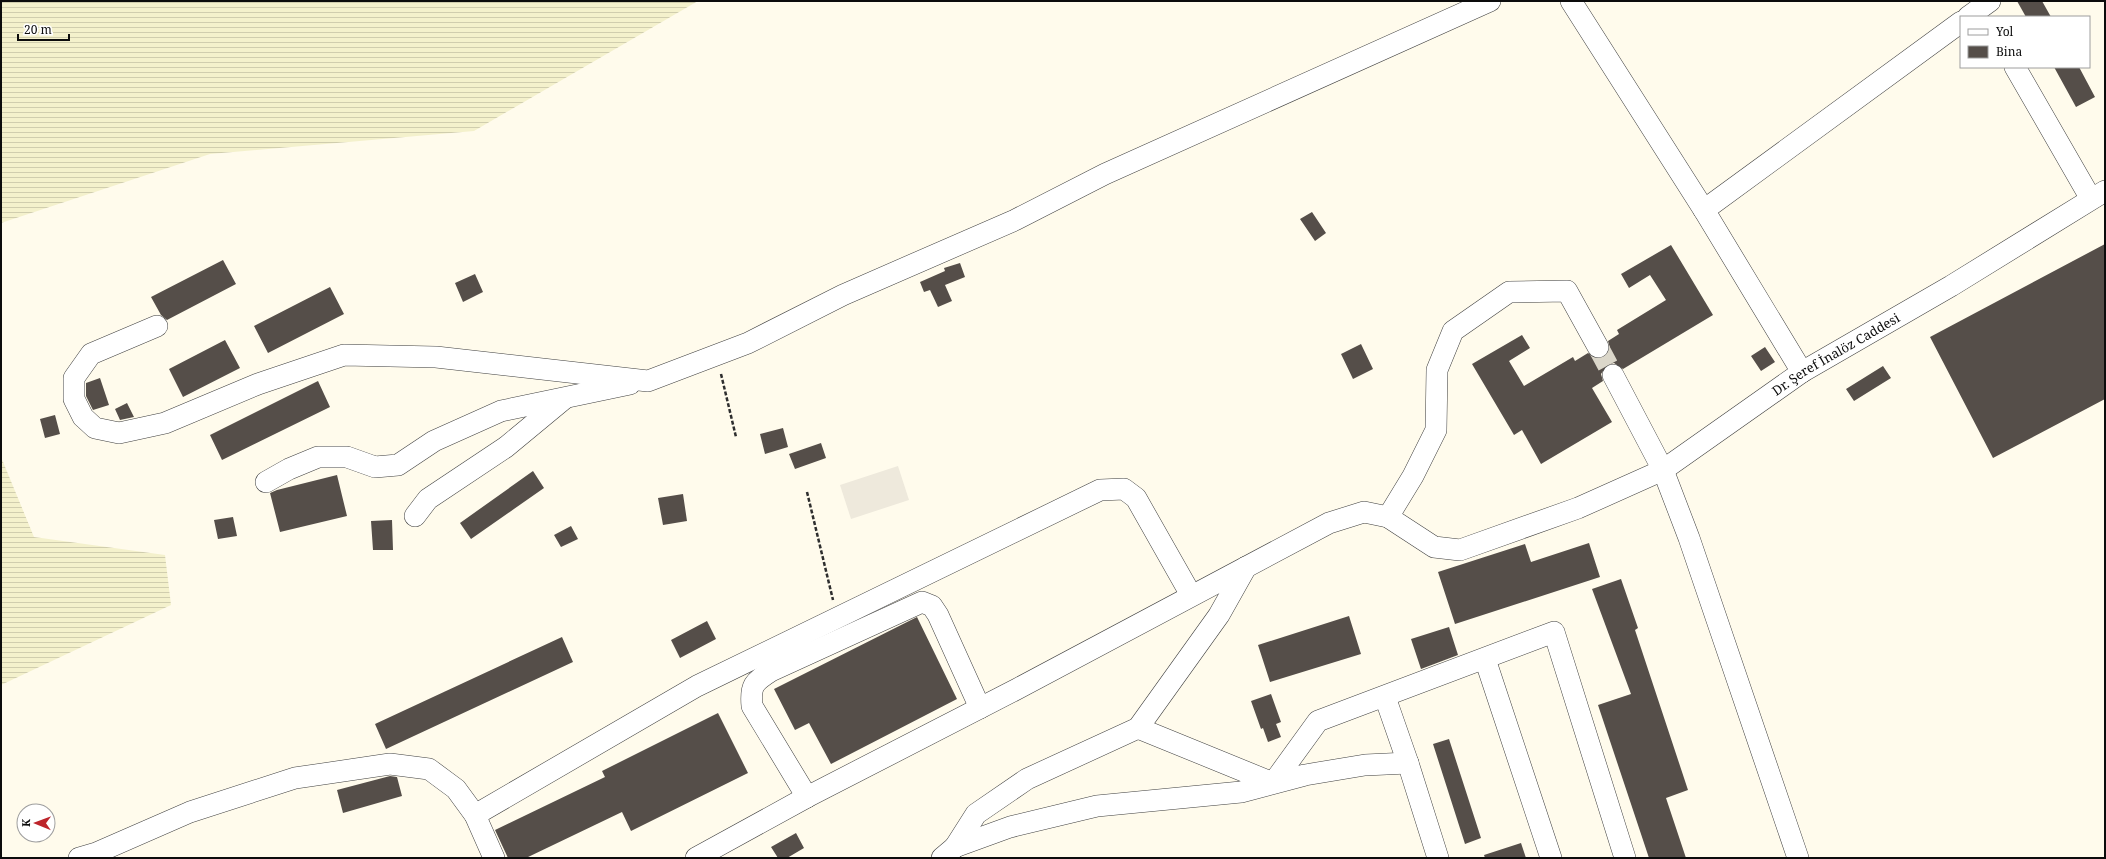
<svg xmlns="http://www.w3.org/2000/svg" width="2106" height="859" viewBox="0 0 2106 859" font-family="'Noto Serif',serif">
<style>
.farmland{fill:url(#farmland-rules)}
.plaza{fill:#eee9dc}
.building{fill:#554e49}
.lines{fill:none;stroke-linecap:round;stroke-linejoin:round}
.minor-tunnel{stroke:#dbd7ca;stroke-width:21;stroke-dasharray:21 10;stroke-linecap:butt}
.minor-casing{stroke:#3f3f3f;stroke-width:22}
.path{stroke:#2e2e2e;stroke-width:2.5;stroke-dasharray:4 2;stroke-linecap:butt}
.minor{stroke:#fff;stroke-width:21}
.labels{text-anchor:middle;stroke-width:4;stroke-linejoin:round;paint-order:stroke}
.street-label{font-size:13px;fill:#0c0c0c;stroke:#fff}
</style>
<defs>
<pattern id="farmland-rules" width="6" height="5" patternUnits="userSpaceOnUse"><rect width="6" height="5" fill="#f4f1cc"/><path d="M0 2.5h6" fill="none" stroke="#d0cdae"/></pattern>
</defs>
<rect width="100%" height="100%" fill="#fffbec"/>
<!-- farmland -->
<path class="farmland" d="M1 1H698L474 131 210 154 1 223Z
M1 457 34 537 165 555 171 605 1 685Z"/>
<!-- plaza -->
<path class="plaza" d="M898 466 909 500 851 519 840 485Z"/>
<!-- building -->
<path class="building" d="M2017 1H2042L2051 17H2026Z
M2054 67H2079L2095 97 2076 107Z
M1312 212 1326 233 1315 241 1300 219Z
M2105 244V399L1993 458 1930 337Z
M1671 245 1713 315 1623 369 1614 363 1607 365 1601 374 1603 381 1592 388 1612 422 1541 464 1522 430 1514 435 1472 364 1522 335 1530 348 1509 361 1524 386 1573 357 1575 361 1588 353 1597 359 1604 357 1610 348 1608 341 1619 334 1617 330 1666 300 1650 275 1629 288 1621 274Z
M223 260 236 284 167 320 161 315 151 297Z
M960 263 965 277 945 285 952 301 938 307 930 290 924 292 920 282 945 271 944 268Z
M475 274 483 292 463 302 455 283Z
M330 287 344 314 268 353 254 326Z
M225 340 240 368 183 397 169 369Z
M1361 344 1373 369 1353 379 1341 354Z
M1765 347 1775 362 1761 371 1751 356Z
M1883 366 1891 378 1854 401 1846 389Z
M100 378 109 405 93 410 86 396V383Z
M318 381 330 407 222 460 210 435Z
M127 403 134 417 120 420 115 409Z
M55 415 60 434 45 438 40 419Z
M783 428 788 447 765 454 760 434Z
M821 443 826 458 795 469 789 454Z
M533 471 544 488 471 539 460 523Z
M337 475 347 516 280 532 270 493 277 490Z
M683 494 687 521 663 525 658 498Z
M233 517 237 536 218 539 214 520Z
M392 520 393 550H373L371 521Z
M571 526 578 539 561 547 554 535Z
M1589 543 1600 577 1455 624 1438 572 1525 544 1531 562Z
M1621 579 1638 628 1635 630 1688 790 1666 798 1686 858H1649L1598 705 1631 694 1592 589Z
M1349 616 1361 654 1270 682 1258 645Z
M917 617 957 699 831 764 809 723 795 730 774 689Z
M707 621 716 639 680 658 671 640Z
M1449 627 1458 655 1421 669 1411 639Z
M562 637 573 662 386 749 375 724Z
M1271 694 1281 722 1276 724 1281 737 1268 742 1263 728 1261 729 1251 701Z
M718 713 748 773 631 831 622 812 526 858H508L495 830 605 777 602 771Z
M1449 739 1481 838 1465 844 1433 744Z
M390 776 397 777 402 796 343 813 337 790Z
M796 833 804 848 787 858H778L771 847Z
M1521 843 1526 858H1485L1484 855Z"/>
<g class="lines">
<!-- minor-tunnel -->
<path class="minor-tunnel" d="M1598 347 1613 375"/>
<!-- minor casing -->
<g class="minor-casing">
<g id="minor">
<path d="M1571 1 1704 210 1802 372"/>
<path d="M1968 17 1990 1"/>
<path d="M2015 67 2091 199"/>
<path d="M1704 210 1961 22"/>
<path d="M157 326 91 354 74 378V399L83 417 95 428 119 433 165 423 258 384 344 355 436 357 648 381 748 343 843 295 1015 220 1105 174 1490 1"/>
<path d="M1613 375 1663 470 1689 538 1798 858"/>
<path d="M266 482 289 469 318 457H347L375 467 398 465 434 441 501 411 630 384"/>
<path d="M415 516 428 499 506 447 564 399"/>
<path d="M1388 517 1413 476 1436 430 1437 370 1453 331 1509 292 1567 291 1598 347"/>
<path d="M1485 659 1551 858"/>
<path d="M1385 697 1408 763 1438 858"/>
<path d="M1138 728 1273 783 1318 721 1554 632 1625 858"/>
<path d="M807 797 752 706C750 685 754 682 771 671L922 602 932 606 938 615 980 708"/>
<path d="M475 815 697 686 1100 490 1124 489 1136 498 1191 595"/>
<path d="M955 847 976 814 1027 779 1138 728 1219 615 1246 567"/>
<path d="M79 858 96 853 190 812 295 778 390 764 429 769 456 789 475 815 494 858"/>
<path id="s1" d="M696 858 807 797 1017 689 1329 523 1364 512 1388 517 1434 547 1460 550 1578 508 1663 470 1802 372 1951 286 2105 191"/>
<path d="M942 858 955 847 1010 827 1097 806 1241 792 1305 775 1365 765 1408 763"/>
</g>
</g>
<!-- path -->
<path class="path" d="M721 374 736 437
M807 492 833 600"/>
<!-- minor -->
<use href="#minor" class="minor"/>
</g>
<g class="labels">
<!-- street labels -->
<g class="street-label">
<text dy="5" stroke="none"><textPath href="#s1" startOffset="1285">Dr. Şeref İnalöz Caddesi</textPath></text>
</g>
</g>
<!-- border -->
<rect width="2106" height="859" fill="none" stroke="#0c0c0c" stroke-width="4"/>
<!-- legend -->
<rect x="1960" y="16" width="130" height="52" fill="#ffffff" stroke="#9e9e9e"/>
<rect x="1968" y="29" width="20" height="6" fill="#ffffff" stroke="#9e9e9e"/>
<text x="1996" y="36" font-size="12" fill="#0c0c0c">Yol</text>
<rect x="1968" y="46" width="20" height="12" fill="#554e49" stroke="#9e9e9e"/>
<text x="1996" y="56" font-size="12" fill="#0c0c0c">Bina</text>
<!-- north arrow -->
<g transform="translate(36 823) rotate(271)"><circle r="19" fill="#ffffff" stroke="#9e9e9e"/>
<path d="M0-3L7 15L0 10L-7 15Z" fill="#bd242a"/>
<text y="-6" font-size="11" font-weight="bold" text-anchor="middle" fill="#0c0c0c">K</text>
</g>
<!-- scale -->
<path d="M18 34v6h51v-6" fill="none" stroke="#0c0c0c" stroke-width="2"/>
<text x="24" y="34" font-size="12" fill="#0c0c0c" stroke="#ffffff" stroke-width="3" paint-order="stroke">20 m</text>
</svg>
